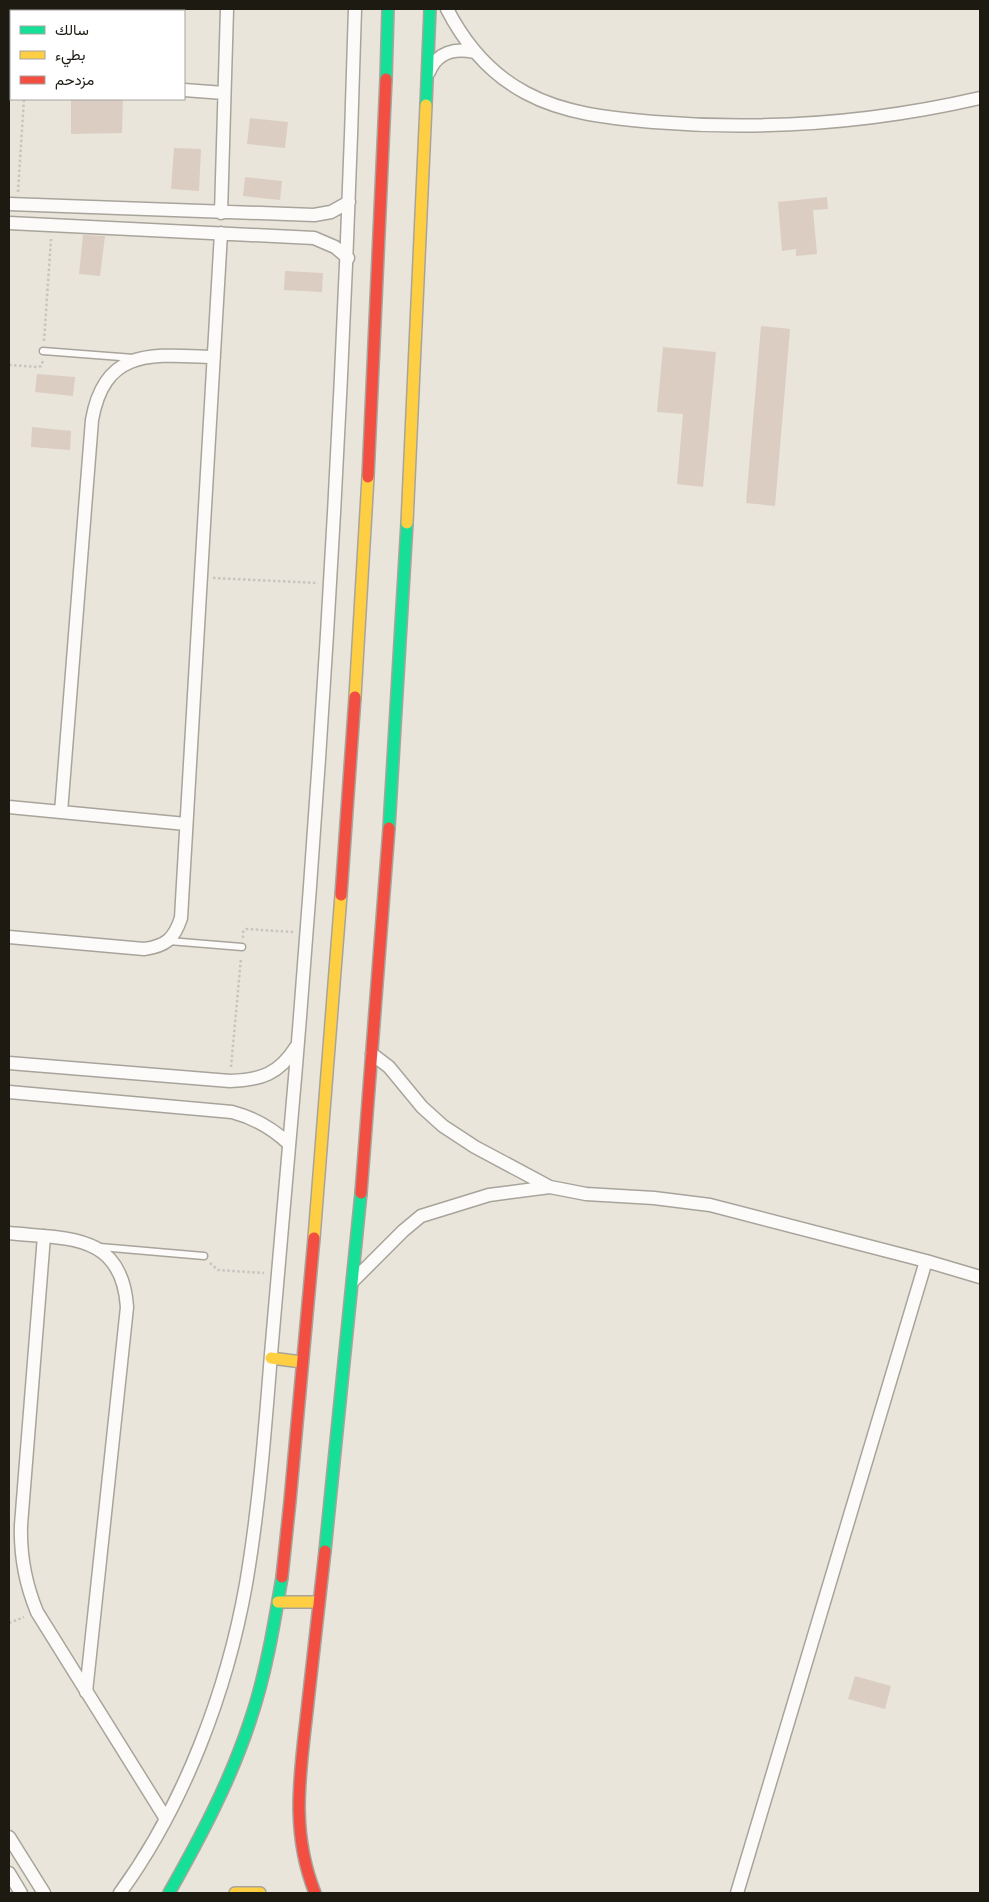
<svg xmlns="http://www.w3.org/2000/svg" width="989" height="1902" viewBox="0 0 989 1902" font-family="'DM Sans',Vazirmatn,sans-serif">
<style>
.building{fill:#dbcdc1}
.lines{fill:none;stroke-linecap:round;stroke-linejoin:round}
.lane-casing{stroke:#a8a49c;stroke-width:9}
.street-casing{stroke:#a8a49c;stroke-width:15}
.fast-casing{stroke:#a8a49c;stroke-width:14}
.slow-casing{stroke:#a8a49c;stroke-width:14}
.jam-casing{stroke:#a8a49c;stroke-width:14}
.path{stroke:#c6c5c0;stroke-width:2.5;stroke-dasharray:2.5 2.5;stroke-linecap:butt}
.lane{stroke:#fcfbf9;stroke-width:6}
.street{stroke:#fcfbf9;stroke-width:12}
.fast{stroke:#16e098;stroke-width:11}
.slow{stroke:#ffcf43;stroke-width:11}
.jam{stroke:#f24e42;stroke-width:11}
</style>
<rect width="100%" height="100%" fill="#eae5da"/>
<!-- building -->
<path class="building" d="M71 99H123L122 133 71 134Z
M250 118 288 122 285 148 247 144Z
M174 148 201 149 199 191 171 189Z
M245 177 282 181 280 200 243 196Z
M827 197 828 209 813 210 817 254 796 256V249L782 251 778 202Z
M83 235 105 236 100 276 79 274Z
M285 271 323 273 322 292 284 290Z
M761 326 790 329 775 506 746 503Z
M663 347 716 352 703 487 677 484 683 414 657 412Z
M37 374 75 377 73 396 35 392Z
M32 427 71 431 70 450 31 447Z
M855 1676 891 1686 885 1709 848 1699Z"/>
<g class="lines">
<!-- lane casing -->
<g class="lane-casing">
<path id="lane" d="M43 351 134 358
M169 941 242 947
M100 1247 204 1256"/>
</g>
<!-- street casing -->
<g class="street-casing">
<path id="street" d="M447 9C465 44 490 74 526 93 565 114 610 118 654 122 764 131 872 123 980 98
M97 11V9
M9 66 11 68
M429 72C437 52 455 48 474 52
M184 90 224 93
M9 204 314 215 331 212 349 202
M221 213 227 9
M9 223 314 238 335 247 348 258
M9 807 186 824
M61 812 92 420C105 346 155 355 214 357
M9 937 144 949C166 946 174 939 181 918L221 233
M372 1054 389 1067 422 1107 443 1126 475 1147 550 1187
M9 1063 230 1081C261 1080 279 1074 296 1047
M9 1092 232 1112C255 1118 272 1128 289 1144
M9 1233C66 1239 122 1232 127 1307L86 1692
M44 1236 21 1525C20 1556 25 1583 37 1612L166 1819
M353 1281 403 1231 421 1216 489 1195 550 1187 586 1194 654 1198 710 1205 926 1261 980 1277
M9 1837 44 1893
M9 1873 21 1893
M120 1893C184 1805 227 1691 246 1584 259 1508 265 1431 271 1354 279 1258 288 1162 296 1066 325 714 345 362 355 9
M737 1893 926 1261"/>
</g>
<!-- fast casing -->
<g class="fast-casing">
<path id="fast" d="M386 79 388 9
M426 105 430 9
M389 828 407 523
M325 1551 361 1193
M169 1893C200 1838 230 1782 250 1721 266 1674 274 1625 282 1577"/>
</g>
<!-- slow casing -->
<g class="slow-casing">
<path id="slow" d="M407 523 426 105
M355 697 368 477
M314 1238 341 895
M271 1358 302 1362
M278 1602H319
M235 1893H260"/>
</g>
<!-- jam casing -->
<g class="jam-casing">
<path id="jam" d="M368 477 386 79
M341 895 355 697
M361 1193 389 828
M282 1577 290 1501 314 1238
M315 1893C289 1828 301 1769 308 1702 314 1652 319 1601 325 1551"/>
</g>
<!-- path -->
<path class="path" d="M18 192 24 99
M44 341 51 239
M9 365 38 367 41 366 43 361
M213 578 318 583
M243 938V932L246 929 293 932
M231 1067 241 958
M210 1263 218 1270 264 1273
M9 1623 24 1617"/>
<!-- lane -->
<use href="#lane" class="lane"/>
<!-- street -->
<use href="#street" class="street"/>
<!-- fast -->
<use href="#fast" class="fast"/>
<!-- slow -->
<use href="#slow" class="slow"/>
<!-- jam -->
<use href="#jam" class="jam"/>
</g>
<!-- border -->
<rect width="989" height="1902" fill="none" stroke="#1d1a12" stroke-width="20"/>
<!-- legend -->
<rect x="10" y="10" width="175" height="90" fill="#ffffff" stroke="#a5a3a0"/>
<rect x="20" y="26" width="25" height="8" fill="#16e098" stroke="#a5a3a0"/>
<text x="55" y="35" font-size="15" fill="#1d1a12">سالك</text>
<rect x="20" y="51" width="25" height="8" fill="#ffcf43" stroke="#a5a3a0"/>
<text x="55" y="60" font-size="15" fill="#1d1a12">بطيء</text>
<rect x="20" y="76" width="25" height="8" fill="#f24e42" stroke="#a5a3a0"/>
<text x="55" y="85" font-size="15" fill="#1d1a12">مزدحم</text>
</svg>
